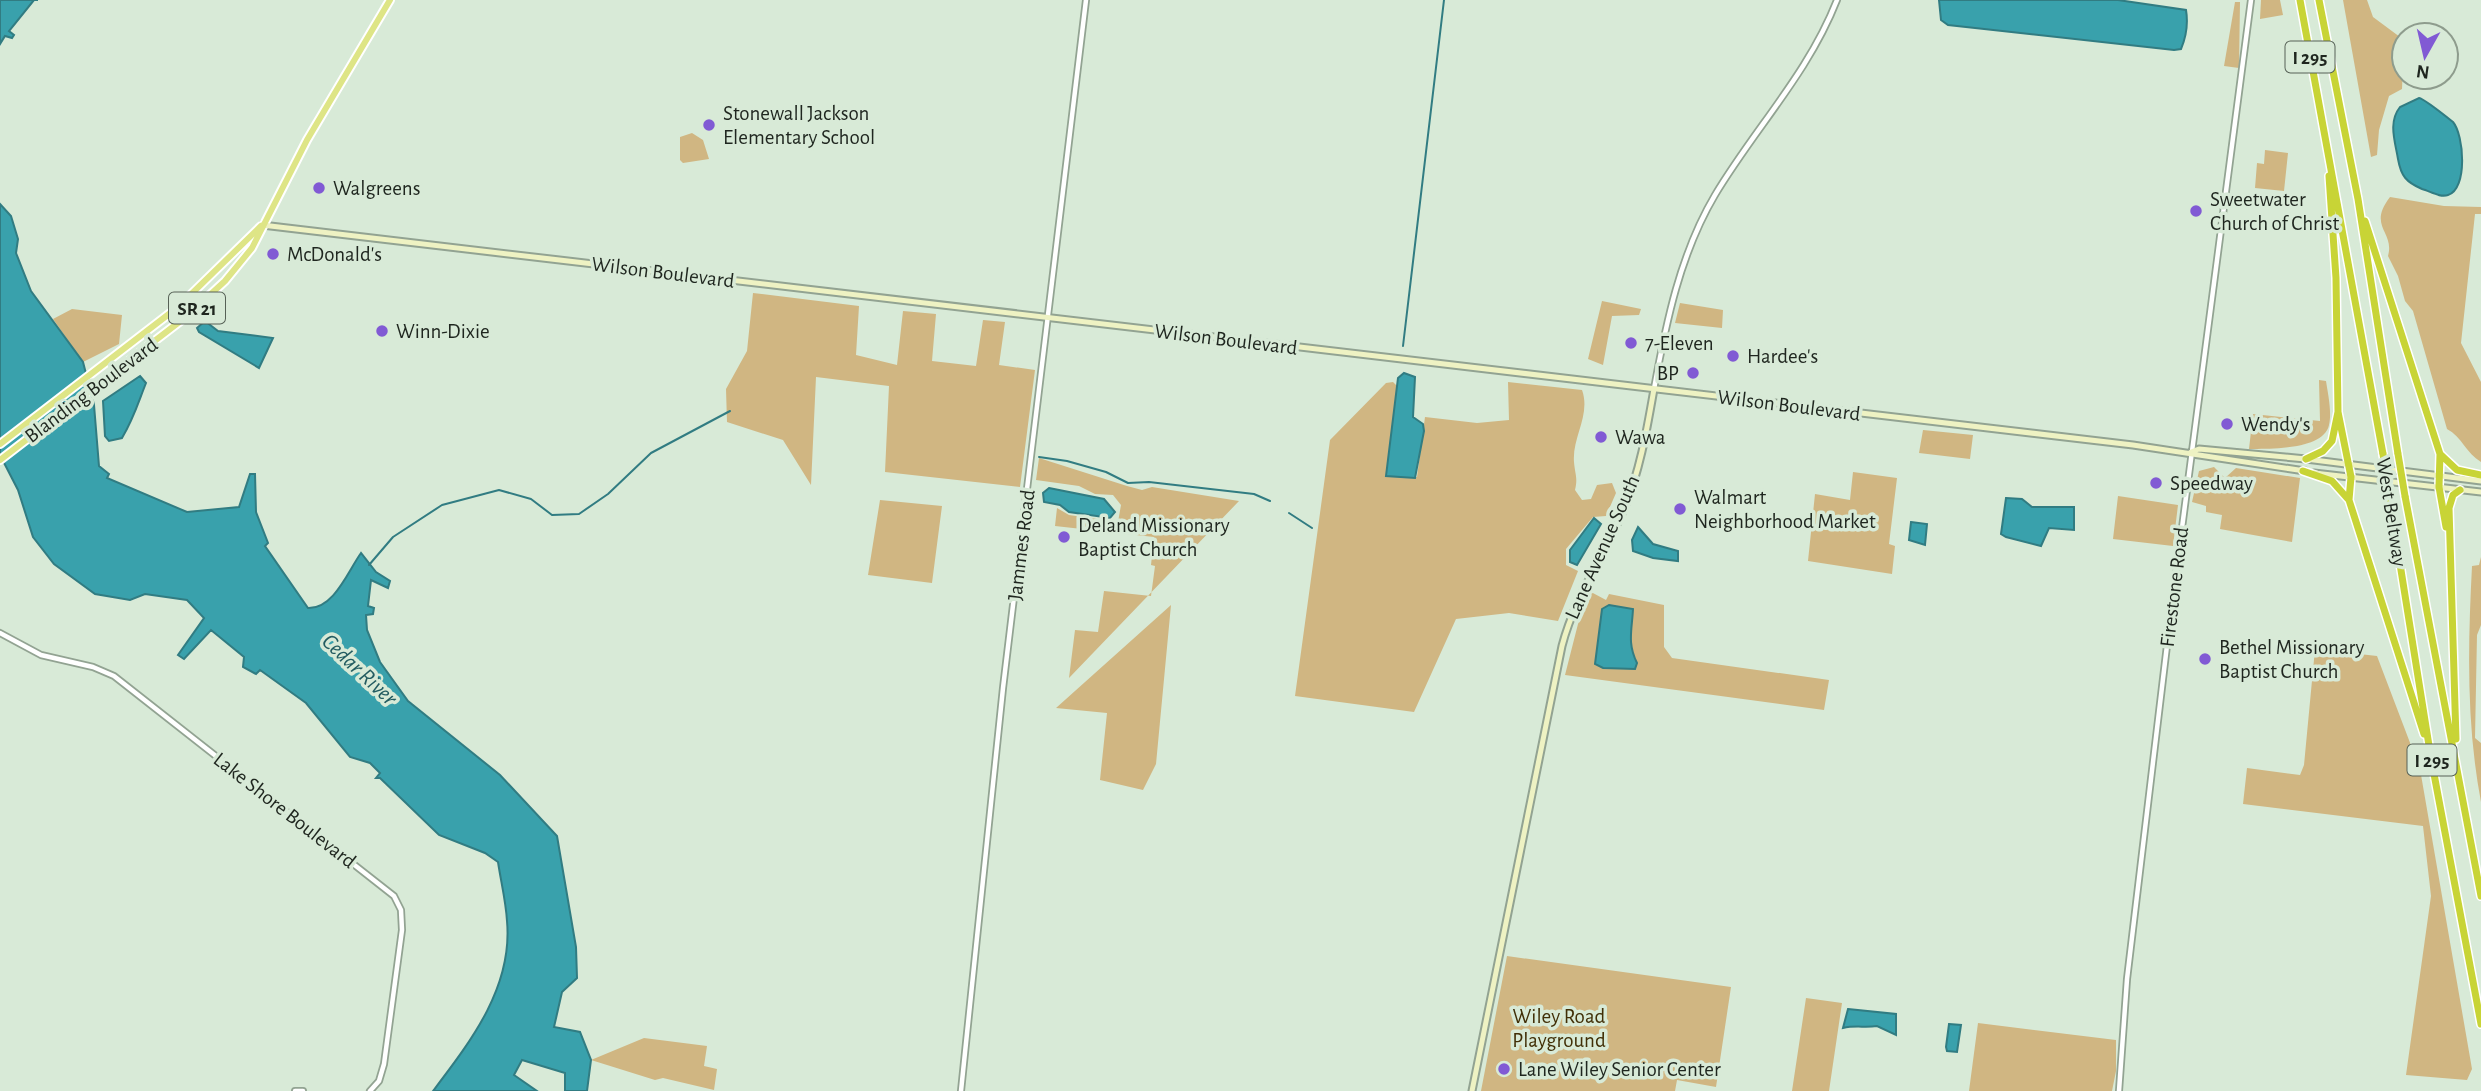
<svg xmlns="http://www.w3.org/2000/svg" width="2481" height="1091" viewBox="0 0 2481 1091" font-family="'Alegreya Sans',sans-serif">
<style>
.green{fill:#d0b682;fill-rule:evenodd}
.water{fill:#39a1ac;stroke:#317c82;stroke-width:2}
.lines{fill:none;stroke-linecap:round;stroke-linejoin:round}
.stream{stroke:#317c82;stroke-width:2}
.tertiary-casing{stroke:#92a392;stroke-width:8}
.secondary-casing{stroke:#92a392;stroke-width:9}
.primary-casing{stroke:#fff;stroke-width:10}
.motorway-casing{stroke:#fff;stroke-width:10}
.tertiary{stroke:#fff;stroke-width:4.5}
.secondary{stroke:#eef2c3;stroke-width:5}
.primary{stroke:#dee586;stroke-width:6}
.motorway{stroke:#c8d436;stroke-width:7}
.motorway-bridge-casing{stroke:#fff;stroke-width:10;stroke-linecap:butt}
.motorway-bridge{stroke:#c8d436;stroke-width:7}
.poi-dot{fill:#815ad4;stroke:#d8ead7;stroke-width:2.5}
.labels{text-anchor:middle;stroke-width:7;stroke-linejoin:round;paint-order:stroke}
.shield{fill:#d8ead7;stroke:#566156;stroke-width:2}
.shield-label{font-size:19px;font-weight:bold;fill:#1f261f}
.poi-label{font-size:21px;fill:#1f261f;stroke:#d8ead7;text-anchor:start}
.street-label{font-size:21px;fill:#1f261f;stroke:#d8ead7}
.park-label{font-size:21px;fill:#412f07;stroke:#d8ead7}
.water-label{font-size:23px;font-style:italic;fill:#235c61;stroke:#d8ead7}
</style>
<rect width="100%" height="100%" fill="#d8ead7"/>
<!-- green -->
<path class="green" d="M2261 0H2280L2283 15 2260 19Z
M2343 0H2367L2373 17 2404 40 2402 89 2389 96 2379 130 2377 155 2371 157Z
M2235 2H2240L2239 68 2224 66Z
M692 133 703 140 709 159 683 163 680 160V137Z
M2265 150 2288 153 2284 191 2255 188 2257 163 2264 164Z
M2390 197 2444 206 2481 207V214H2475L2461 343 2481 382V462C2466 453 2462 437 2447 429L2413 311 2405 301 2398 276 2388 256C2395 231 2367 227 2390 197Z
M753 293 859 306 856 355 897 365 903 311 936 314 932 361 976 366 983 320 1005 322 999 365 1035 370 1020 487 885 472 889 386 816 377 811 485 783 440 727 422 726 389 747 351Z
M1602 301 1641 309 1639 315 1612 316 1603 365 1588 359Z
M1680 303 1723 310 1722 328 1675 323Z
M72 309 122 315 119 344 83 362 53 319Z
M2319 380 2326 381C2328 394 2332 412 2329 425 2324 450 2269 449 2249 449L2253 414 2320 421Z
M1393 382 1397 386 1386 476 1417 477 1425 417 1477 423 1509 420 1508 382 1582 390C1591 415 1572 437 1574 462 1575 474 1578 478 1575 490L1582 500 1591 499 1597 485 1612 483 1616 493 1606 516 1593 517 1566 549V565L1578 571 1558 621 1509 613 1456 619 1414 712 1295 696 1330 440 1386 383Z
M1923 430 1973 435 1970 459 1919 453Z
M1039 458 1127 486 1142 490 1152 487 1239 501 1069 678 1075 630 1098 632 1104 591 1151 596 1155 566 1151 565 1154 537 1055 526 1057 508 1069 515 1118 522 1121 505 1113 495 1095 494 1079 486 1036 480Z
M2214 467 2225 478 2236 468 2300 478 2292 542 2220 529 2222 515 2206 512V506L2192 502 2199 471Z
M1853 472 1897 478 1889 544 1895 546 1892 574 1808 561 1815 494 1850 500Z
M2118 496 2178 505 2173 546 2113 539Z
M880 500 942 506 932 583 868 575Z
M2481 557V625L2477 635 2475 738 2481 743V802C2466 723 2468 645 2472 566L2479 565Z
M1591 592 1606 600 1609 594 1664 605V647L1672 658 1829 680 1824 710 1565 675 1578 624ZM1633 615 1629 645 1637 663 1595 664Z
M1171 605 1156 764 1143 790 1100 780 1107 713 1056 708Z
M2315 649 2377 656 2420 769 2472 1069 2467 1080 2406 1075 2431 896 2423 826 2243 804 2247 768 2300 775 2304 765Z
M1507 956 1731 987 1716 1087 1677 1080 1675 1091H1481Z
M1806 998 1842 1003 1829 1091H1792Z
M1978 1023 2116 1040V1071L2112 1091H1969Z
M644 1038 707 1046 704 1066 717 1069 714 1090 663 1078 655 1080 591 1060Z"/>
<!-- water -->
<path class="water" d="M0 0H38H34L9 31 14 35 12 38 5 36 0 44Z
M1939 0H2118L2186 10C2188 22 2186 37 2181 49L2174 50 1948 25 1941 20Z
M2419 98C2424 99 2448 118 2453 122 2464 135 2468 189 2448 195 2440 198 2430 191 2422 189 2406 182 2401 176 2398 159 2395 141 2388 122 2400 107Z
M0 204 11 216 18 239 16 253 31 291 83 362 94 405 99 466 109 474 107 478 187 512 239 507 250 474H255L256 512 268 543 265 546 308 608C334 609 348 571 361 553L376 572 390 581 388 588 371 580 368 606 374 608 373 614 366 615 367 630 380 662 408 701 500 775 557 836 576 947 577 978 562 992 554 1027 580 1032 591 1060 587 1091H565V1073L522 1060 514 1075 537 1091H433C471 1041 513 987 507 921 506 902 501 882 498 862L485 853 439 835 380 778H376L380 773 370 763 350 757 306 703 260 670 256 674 243 667 244 657 211 630 184 659 178 655 204 618 187 600 145 594 130 600 95 594 54 564 33 537 18 490 0 455Z
M205 321 218 331 273 338 259 368 199 332 197 328Z
M1404 373 1415 377 1413 417 1423 424 1424 431 1415 478 1386 476 1398 378Z
M140 376 146 383C138 403 134 418 122 438L109 441 105 436 103 401Z
M1049 488 1104 499 1115 512 1110 518 1069 512 1060 505 1044 502 1043 493Z
M2006 498 2022 499 2032 507H2074V530L2049 528 2041 546 2006 537 2001 534Z
M1594 518 1601 524 1577 565 1570 562V550Z
M1911 522 1927 524 1925 545 1909 540Z
M1638 527 1653 544 1678 551V561L1653 558 1633 551 1632 540Z
M1609 605 1633 609C1632 630 1627 643 1637 663L1635 669 1603 668 1595 664 1602 609Z
M1848 1009 1896 1014V1035L1877 1026C1865 1028 1856 1025 1843 1028Z
M1949 1024 1961 1025 1957 1052 1947 1051 1946 1047Z"/>
<g class="lines">
<!-- stream -->
<path class="stream" d="M1403 346 1444 0
M1039 457 1067 461 1106 472 1128 483 1149 482 1254 494 1270 501
M1289 513 1312 528
M369 565 393 537 442 505 499 490 531 499 552 515 579 514 608 494 651 453 730 411"/>
<!-- tertiary casing -->
<g class="tertiary-casing">
<path id="tertiary" d="M1654 389C1666 323 1680 254 1715 195 1755 128 1808 74 1837 0
M0 633 41 655 93 667 114 676 394 896 401 910 402 930 384 1064 379 1081 370 1091
M295 1091H303
M961 1091 1003 688 1086 0
M2119 1091 2127 979 2171 612 2251 0"/>
</g>
<!-- secondary casing -->
<g class="secondary-casing">
<path id="secondary" d="M262 225 2133 445 2305 471
M2191 452 2199 449 2306 459 2481 481
M2314 473 2481 492
M1472 1091 1562 646C1575 596 1604 556 1624 509 1640 471 1647 429 1654 389"/>
</g>
<!-- primary casing -->
<g class="primary-casing">
<path id="primary" d="M0 444 178 307 261 226
M0 460 187 316 225 281 252 248 307 140 390 0"/>
</g>
<!-- motorway casing -->
<g class="motorway-casing">
<path id="motorway" d="M2300 0 2383 454
M2319 0 2358 199 2398 454
M2365 221 2440 454 2457 470 2481 475
M2338 412 2351 477 2349 500 2424 734
M2440 454 2439 487 2446 527
M2306 459 2323 451 2332 441 2338 412 2336 278 2329 176
M2303 471 2332 481 2348 499
M2389 495 2431 758 2481 1024
M2405 496 2481 896
M2456 739 2449 508 2453 495 2460 490"/>
</g>
<!-- tertiary -->
<use href="#tertiary" class="tertiary"/>
<!-- secondary -->
<use href="#secondary" class="secondary"/>
<!-- primary -->
<use href="#primary" class="primary"/>
<!-- motorway -->
<use href="#motorway" class="motorway"/>
<!-- motorway-bridge casing -->
<g class="motorway-bridge-casing">
<path id="motorway-bridge" d="M2383 454 2389 495
M2398 454 2405 496"/>
</g>
<!-- motorway-bridge -->
<use href="#motorway-bridge" class="motorway-bridge"/>
</g>
<!-- markers -->
<g class="poi-dot">
<circle cx="709" cy="125" r="7"/>
<circle cx="319" cy="188" r="7"/>
<circle cx="2196" cy="211" r="7"/>
<circle cx="273" cy="254" r="7"/>
<circle cx="382" cy="331" r="7"/>
<circle cx="1631" cy="343" r="7"/>
<circle cx="1733" cy="356" r="7"/>
<circle cx="1693" cy="373" r="7"/>
<circle cx="2227" cy="424" r="7"/>
<circle cx="1601" cy="437" r="7"/>
<circle cx="2156" cy="483" r="7"/>
<circle cx="1680" cy="509" r="7"/>
<circle cx="1064" cy="537" r="7"/>
<circle cx="2205" cy="659" r="7"/>
<circle cx="1504" cy="1069" r="7"/>
</g>
<g class="labels">
<!-- shield labels -->
<g class="shield">
<rect x="2285.5" y="41.5" width="49" height="31" rx="5"/>
<rect x="169" y="292.5" width="56" height="31" rx="5"/>
<rect x="2407.5" y="744.5" width="49" height="31" rx="5"/>
</g>
<g class="shield-label">
<text x="2310" y="64">I 295</text>
<text x="197" y="315">SR 21</text>
<text x="2432" y="767">I 295</text>
</g>
<!-- poi labels -->
<g class="poi-label">
<text x="723" y="120">Stonewall Jackson<tspan x="723" dy="24">Elementary School</tspan></text>
<text x="333" y="195">Walgreens</text>
<text x="2210" y="206">Sweetwater<tspan x="2210" dy="24">Church of Christ</tspan></text>
<text x="287" y="261">McDonald's</text>
<text x="396" y="338">Winn-Dixie</text>
<text x="1645" y="350">7-Eleven</text>
<text x="1747" y="363">Hardee's</text>
<text x="1679" y="380" text-anchor="end">BP</text>
<text x="2241" y="431">Wendy's</text>
<text x="1615" y="444">Wawa</text>
<text x="2170" y="490">Speedway</text>
<text x="1694" y="504">Walmart<tspan x="1694" dy="24">Neighborhood Market</tspan></text>
<text x="1078" y="532">Deland Missionary<tspan x="1078" dy="24">Baptist Church</tspan></text>
<text x="2219" y="654">Bethel Missionary<tspan x="2219" dy="24">Baptist Church</tspan></text>
<text x="1518" y="1076">Lane Wiley Senior Center</text>
</g>
<!-- street labels -->
<g class="street-label">
<text transform="translate(663 272) rotate(7)" y="7">Wilson Boulevard</text>
<text transform="translate(1226 339) rotate(7)" y="7">Wilson Boulevard</text>
<text transform="translate(91 390) rotate(-37)" y="7">Blanding Boulevard</text>
<text transform="translate(1789 405) rotate(7)" y="7">Wilson Boulevard</text>
<text transform="translate(2392 512) rotate(81)" y="7">West Beltway</text>
<text transform="translate(1021 545) rotate(-83)" y="7">Jammes Road</text>
<text transform="translate(1602 547) rotate(-66)" y="7">Lane Avenue South</text>
<text transform="translate(2174 587) rotate(-83)" y="7">Firestone Road</text>
<text transform="translate(285 810) rotate(38)" y="7">Lake Shore Boulevard</text>
</g>
<!-- park labels -->
<g class="park-label">
<text x="1559" y="1023">Wiley Road<tspan x="1559" dy="24">Playground</tspan></text>
</g>
<!-- water labels -->
<g class="water-label">
<text transform="translate(360 669) rotate(43)" y="8">Cedar River</text>
</g>
</g>
<!-- north arrow -->
<g transform="translate(2425 56) rotate(188)"><circle r="33" fill="#d8ead7" stroke="#8e9c8d" stroke-width="2"/>
<path d="M0-5L12 26L0 18L-12 26Z" fill="#815ad4"/>
<text y="-10" font-size="19" font-weight="bold" text-anchor="middle" fill="#1f261f">N</text>
</g>
</svg>
